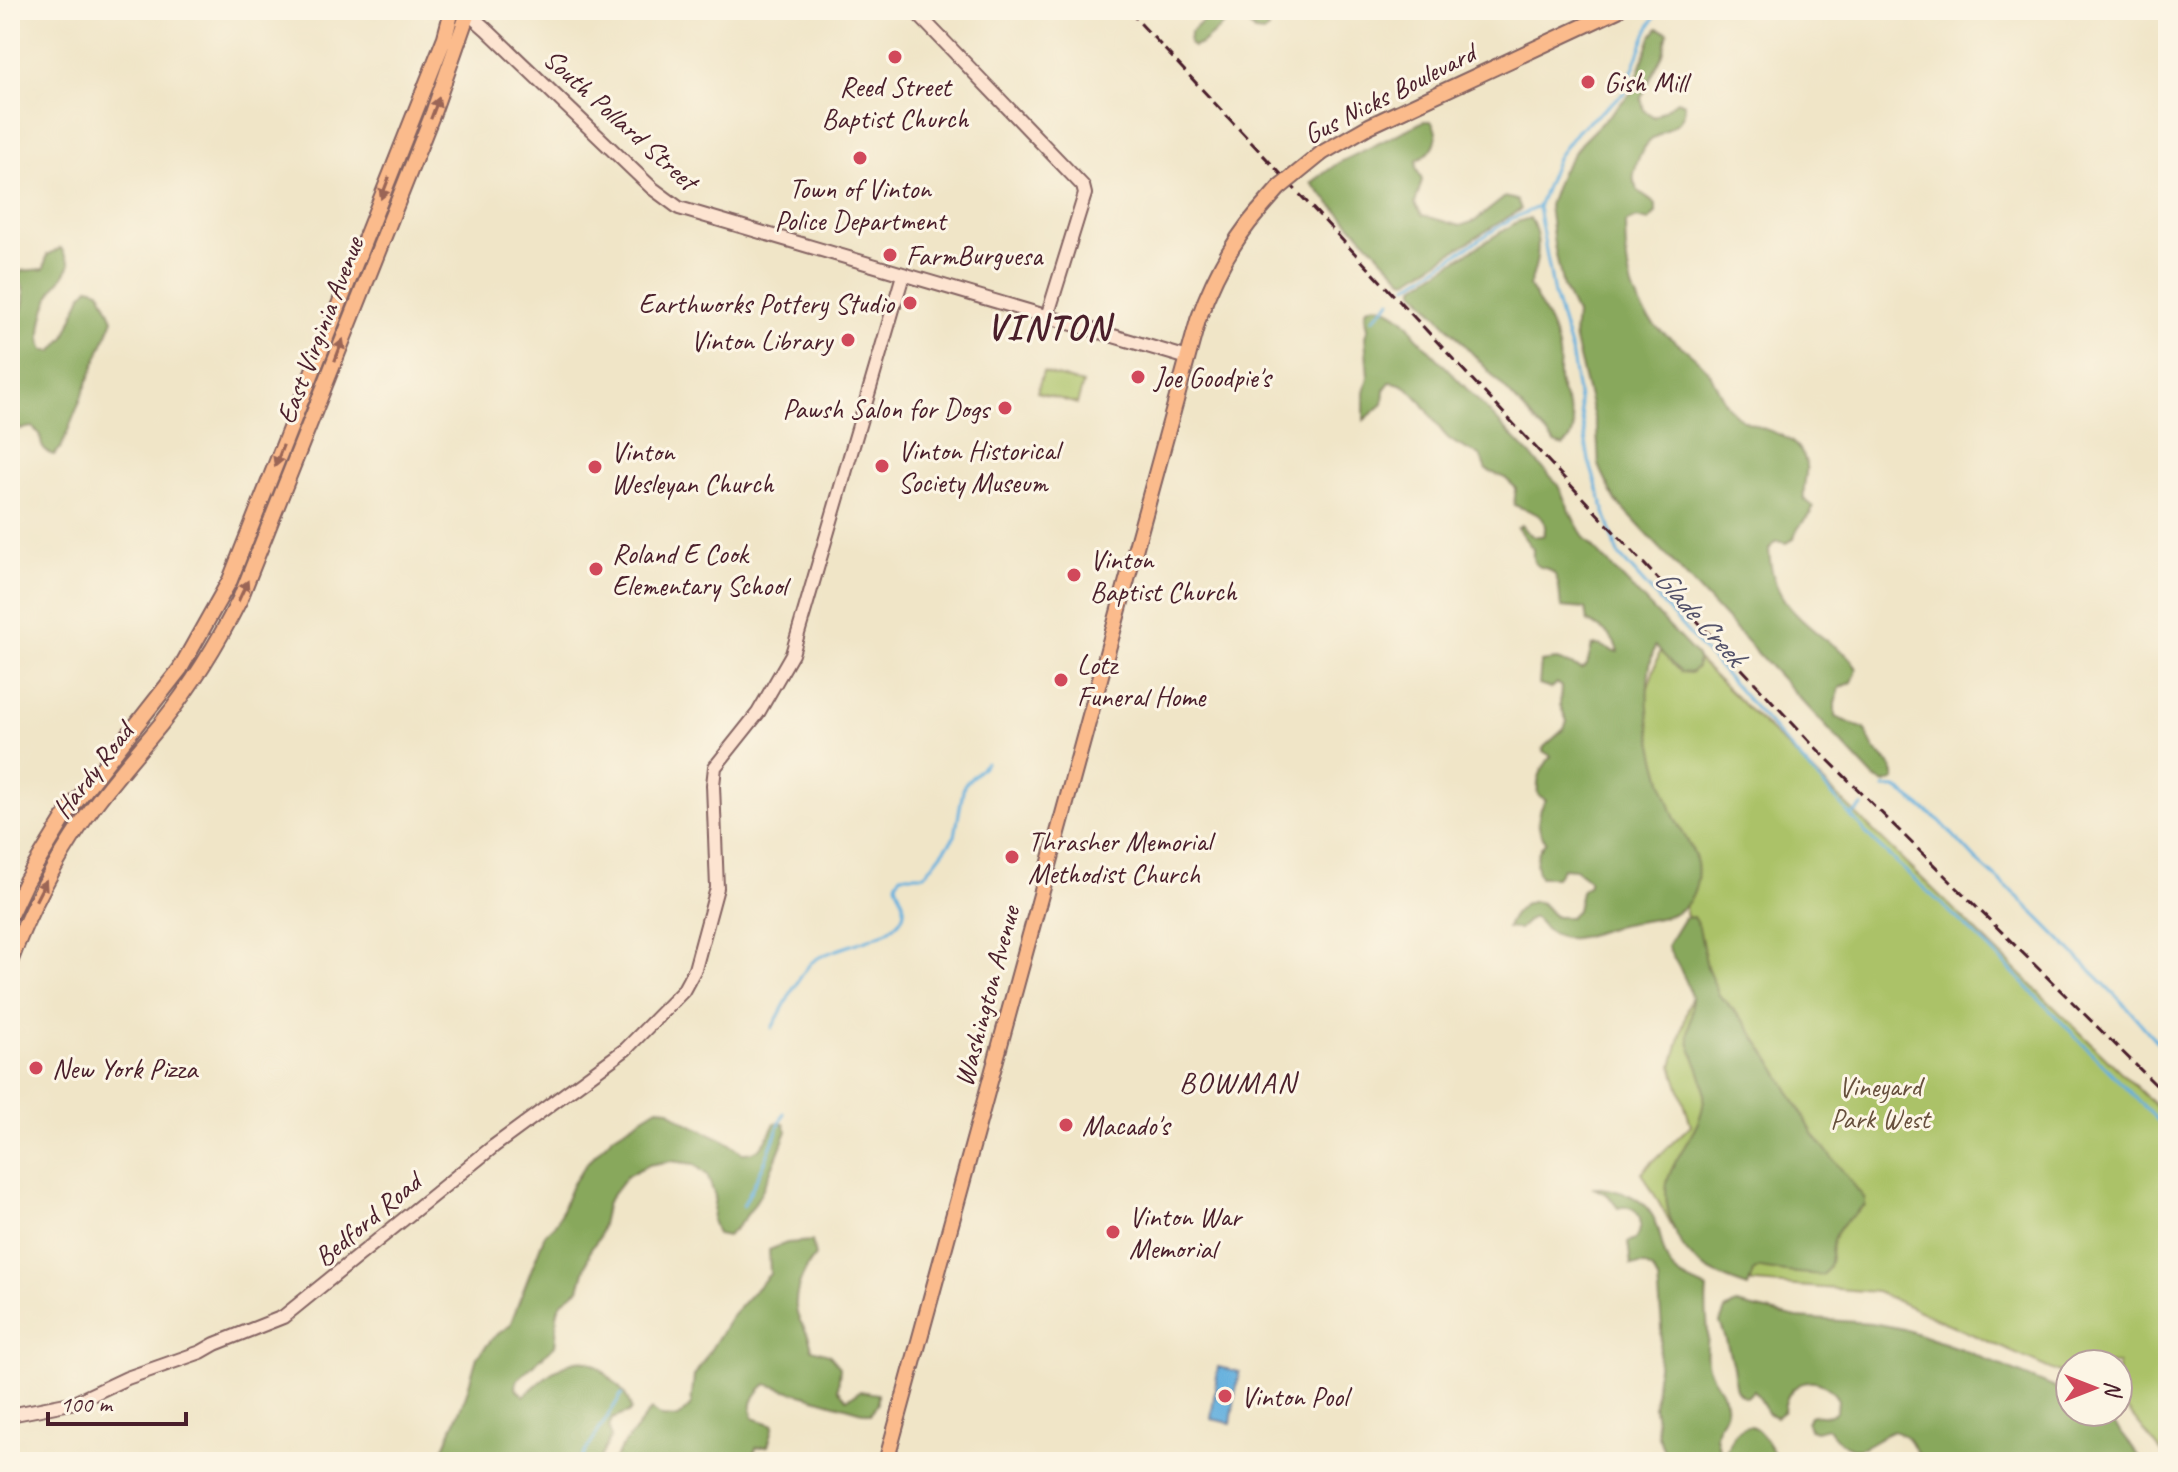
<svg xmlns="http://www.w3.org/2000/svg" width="2178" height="1472" viewBox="0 0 2178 1472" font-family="Caveat,sans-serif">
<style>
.green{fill:#abc268;stroke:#7a704a;stroke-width:2}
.forest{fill:#88a85c;stroke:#696444;stroke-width:2}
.water{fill:#65b0de;stroke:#586884;stroke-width:2}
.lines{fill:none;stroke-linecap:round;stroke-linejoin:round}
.stream{stroke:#65b0de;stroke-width:3}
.secondary-casing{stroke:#846462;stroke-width:16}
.primary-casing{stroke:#846462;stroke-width:18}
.secondary{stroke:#fde4d1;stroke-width:12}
.primary{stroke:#fbbb8c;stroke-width:14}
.rail{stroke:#4a1f2b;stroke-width:3;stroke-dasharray:12 6;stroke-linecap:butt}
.primary-bridge-casing{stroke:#846462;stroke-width:18;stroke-linecap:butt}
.primary-bridge{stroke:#fbbb8c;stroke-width:14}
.oneway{fill:#9a6557}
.poi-dot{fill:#d1495b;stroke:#fcf5e5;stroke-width:3}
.labels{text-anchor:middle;stroke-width:6;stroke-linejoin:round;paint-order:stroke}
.poi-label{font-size:28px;fill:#4a1f2b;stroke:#fcf5e5;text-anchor:start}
.street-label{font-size:28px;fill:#4a1f2b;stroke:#fcf5e5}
.park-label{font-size:28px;fill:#67503d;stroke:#fcf5e5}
.water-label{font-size:30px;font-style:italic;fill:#53526a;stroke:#fcf5e5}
.neighbourhood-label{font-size:30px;letter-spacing:2px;fill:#4a1f2b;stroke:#fcf5e5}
.district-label{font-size:36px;font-weight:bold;letter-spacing:2px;fill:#4a1f2b;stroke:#fcf5e5}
</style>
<rect width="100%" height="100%" fill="#fcf5e5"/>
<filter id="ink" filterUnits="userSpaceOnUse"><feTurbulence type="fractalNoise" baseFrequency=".0125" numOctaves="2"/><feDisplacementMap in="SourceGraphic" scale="16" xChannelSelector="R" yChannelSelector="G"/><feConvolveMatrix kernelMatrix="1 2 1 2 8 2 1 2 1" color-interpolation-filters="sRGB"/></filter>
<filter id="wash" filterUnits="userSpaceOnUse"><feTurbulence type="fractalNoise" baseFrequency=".006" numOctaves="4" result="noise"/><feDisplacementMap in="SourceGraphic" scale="32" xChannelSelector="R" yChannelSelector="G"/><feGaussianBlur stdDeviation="1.8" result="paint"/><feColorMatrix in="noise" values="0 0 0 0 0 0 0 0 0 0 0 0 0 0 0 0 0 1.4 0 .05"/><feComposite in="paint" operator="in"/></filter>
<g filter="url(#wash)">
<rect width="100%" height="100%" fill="#f0e5c7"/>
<!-- green -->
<path class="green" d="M1043 372 1083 384 1077 404 1037 392Z
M1667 630 2168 1118V1460L2118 1399V1364H2070V1378L1877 1292 1742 1282 1675 1232 1642 1172 1691 1125 1672 1066 1699 969 1640 712Z"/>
<!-- forest -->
<path class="forest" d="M1214 10H1257L1268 29 1264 33 1255 32 1239 12 1201 44 1193 47 1189 44 1190 33Z
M1658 28 1668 32 1663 54 1641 98 1644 110 1654 117 1677 101 1685 104C1686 127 1662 129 1649 142 1641 150 1637 160 1635 170 1633 176 1633 183 1637 189 1641 195 1651 200 1656 205V213L1649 221 1636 218 1625 223C1626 264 1627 302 1660 330 1675 342 1690 351 1703 365 1717 380 1721 403 1737 416 1759 432 1790 429 1804 457 1810 470 1802 485 1804 499L1814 507C1808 520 1797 524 1794 539L1786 543 1777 541 1769 549C1771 594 1791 613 1826 640 1839 650 1849 653 1857 669L1852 682 1840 688 1835 703V717L1865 729C1867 735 1870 742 1873 747 1882 759 1894 764 1895 780L1885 783 1874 778 1616 501 1599 466 1597 430 1574 337 1576 314 1563 287 1554 245 1549 205 1561 172 1580 144 1632 92 1651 37Z
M1424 121H1431C1443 138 1433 153 1417 160L1416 168 1422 180 1415 204 1422 215 1460 226 1475 221 1505 197 1517 200 1521 209 1408 280 1403 279 1311 183 1338 163Z
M1530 218C1543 239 1537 266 1529 286 1541 307 1556 329 1559 354 1561 364 1557 375 1560 385 1565 405 1586 430 1563 446L1555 443 1415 291V286L1517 222Z
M61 248 70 264C65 277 53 287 49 298 44 312 37 337 44 350L52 352 65 337 82 295 89 287 100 290 113 319 61 448 54 455C42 452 41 445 40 434L32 427 21 429 10 424C10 399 6 370 10 346 14 325 34 298 18 279L21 271 44 269 47 255Z
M1375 305C1391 308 1408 319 1415 335L1557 483 1575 522 1586 540 1697 656V667L1691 673 1680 672 1655 646C1637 698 1655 763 1673 814 1680 831 1693 845 1697 863 1699 876 1696 894 1687 904 1673 920 1644 920 1624 924 1601 928 1571 949 1548 931 1543 928 1540 922 1535 918H1531L1519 929 1507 928C1510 917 1526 896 1541 903 1547 906 1550 914 1556 917H1570L1577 910 1581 891 1589 885V880L1575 869 1563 868 1556 877H1540C1533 863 1536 852 1546 841 1536 829 1536 813 1546 800L1538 795C1536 778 1541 770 1551 756L1543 751 1544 747 1564 729 1567 721 1560 705 1561 687 1557 683 1551 689 1539 685 1541 662 1557 660 1582 669 1587 665 1592 646C1602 642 1609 653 1618 652 1614 635 1602 629 1587 621L1585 609 1561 607C1559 597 1561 584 1555 575 1544 561 1531 575 1533 549L1517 528 1521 525C1527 533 1533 539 1544 535 1550 513 1530 512 1514 505L1516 488 1505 478 1486 470 1480 455C1469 450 1456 446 1447 437 1430 420 1417 382 1390 382L1384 390 1383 404 1364 420V392L1368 377 1365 336 1368 329 1365 314 1367 308Z
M1693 917 1699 927 1707 967 1719 995 1745 1022 1777 1070 1814 1135 1865 1199V1205C1855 1214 1839 1224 1834 1238 1829 1251 1834 1265 1823 1275L1785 1272 1760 1268 1753 1272 1748 1287C1708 1274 1682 1260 1670 1218 1666 1204 1664 1189 1669 1176 1679 1148 1702 1129 1704 1098 1706 1079 1695 1062 1690 1045 1686 1031 1691 1022 1692 1009 1693 987 1677 964 1667 946L1684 918Z
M658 1108 669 1109C689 1130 721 1133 742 1153 763 1154 767 1139 775 1123L784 1124 787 1131C772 1167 759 1211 727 1236L717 1234 712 1220 715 1196 707 1175 694 1164 671 1161 648 1165 627 1176 607 1202 599 1238 591 1248 579 1289C548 1308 560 1315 555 1345L517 1380 515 1387 524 1396C539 1382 568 1354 590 1362 598 1365 605 1373 610 1378 619 1386 630 1397 631 1410L628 1413 612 1419 609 1428 611 1437 598 1462H435L443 1450 466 1395 477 1357 493 1338 510 1325 545 1234 557 1222 572 1185 587 1163 613 1136Z
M1592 1187C1624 1190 1649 1197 1659 1231 1662 1243 1663 1255 1670 1266 1679 1278 1695 1283 1707 1289 1705 1304 1707 1318 1708 1333 1708 1345 1704 1357 1709 1370 1713 1381 1724 1391 1726 1403 1729 1422 1704 1427 1724 1455 1728 1449 1730 1438 1736 1432 1757 1413 1766 1444 1775 1454 1778 1458 1782 1459 1786 1462H1664L1665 1454 1658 1436 1654 1407 1662 1328 1658 1280 1653 1270 1644 1265H1631L1628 1242 1636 1239C1646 1223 1639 1202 1618 1208L1608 1195Z
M812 1241 815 1256C802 1272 789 1301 800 1321 807 1333 809 1335 812 1349L829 1354 840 1367 838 1389 847 1399 860 1391 878 1394V1403L870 1414 766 1384C755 1393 748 1404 753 1418L774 1425 768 1446 756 1448 752 1462H613L621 1448 651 1410 662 1417 678 1418 691 1405 694 1376 733 1314 770 1274 769 1250 787 1243Z
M1736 1304 1797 1318 1872 1323 1904 1329 1961 1349 2070 1394V1412H2100L2111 1420 2144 1462H1989V1459L1981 1462H1924L1906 1436 1893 1431C1864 1443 1856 1465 1828 1428L1815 1431 1809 1429 1807 1423 1810 1416C1819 1412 1828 1419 1837 1412L1838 1400C1824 1372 1786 1377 1784 1411L1776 1417 1767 1413 1759 1396 1754 1390 1747 1397C1729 1392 1737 1377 1732 1363 1728 1349 1726 1336 1720 1323L1725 1310Z"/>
<!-- water -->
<path class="water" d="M1218 1367 1239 1372 1231 1423 1211 1419Z"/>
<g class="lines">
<!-- stream -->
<path class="stream" d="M1658 10 1646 34 1624 93 1577 131 1558 156 1538 207 1554 295 1571 351 1589 461 1618 554 1874 842 1989 948 2168 1131
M1408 286 1511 219 1538 207
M1373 319 1391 300
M1884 788H1896L1940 821 1976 860 2019 898 2125 1005 2168 1055
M1851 817 1862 806
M772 1028C783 1009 796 980 810 964 829 944 908 940 904 906 903 898 897 891 896 883L901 875H925L955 836 964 785 986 763
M743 1206 765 1162 784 1113
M579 1462 622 1394"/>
</g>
</g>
<g filter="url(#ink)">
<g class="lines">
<!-- secondary casing -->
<g class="secondary-casing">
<path id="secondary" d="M452 10 469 14 486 29 652 188 679 208 1188 358
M914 10 1083 186 1085 194 1047 317
M10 1415 76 1402 127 1378 201 1352 215 1344 283 1317 494 1146 626 1049 683 991 695 969 717 888 713 785 715 767 758 713 792 654 903 275"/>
</g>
<!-- primary casing -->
<g class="primary-casing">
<path id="primary" d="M1322 153 1369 126 1618 10
M10 915 26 881 68 812 180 669 230 580 445 37 452 10
M10 962C29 911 53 865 84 820 107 786 135 756 161 724 192 685 218 643 240 599L433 113 469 10
M886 1462 1198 320C1212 281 1230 244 1258 212"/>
</g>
<!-- secondary -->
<use href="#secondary" class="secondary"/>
<!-- primary -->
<use href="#primary" class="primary"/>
<!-- rail -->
<path class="rail" d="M1128 10 1810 742 2168 1097"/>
<!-- primary-bridge casing -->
<g class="primary-bridge-casing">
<path id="primary-bridge" d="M1258 212 1279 188 1322 153"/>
</g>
<!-- primary-bridge -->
<use href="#primary-bridge" class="primary-bridge"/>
</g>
<!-- one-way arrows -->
<defs><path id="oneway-solid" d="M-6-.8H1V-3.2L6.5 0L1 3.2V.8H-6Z" transform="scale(2)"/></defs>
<g class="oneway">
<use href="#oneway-solid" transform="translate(435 108) rotate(-69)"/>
<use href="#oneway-solid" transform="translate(385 188) rotate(111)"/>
<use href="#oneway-solid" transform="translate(339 350) rotate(-69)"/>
<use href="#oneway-solid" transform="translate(279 456) rotate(111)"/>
<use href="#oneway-solid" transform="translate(243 591) rotate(-65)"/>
<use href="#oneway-solid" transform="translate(41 890) rotate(-63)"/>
</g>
</g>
<!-- markers -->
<g class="poi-dot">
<circle cx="895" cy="57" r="8"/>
<circle cx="1588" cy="82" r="8"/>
<circle cx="860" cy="158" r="8"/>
<circle cx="890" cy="255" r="8"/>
<circle cx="910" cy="303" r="8"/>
<circle cx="848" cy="340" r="8"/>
<circle cx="1138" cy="377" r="8"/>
<circle cx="1005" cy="408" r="8"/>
<circle cx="882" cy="466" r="8"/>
<circle cx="595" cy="467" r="8"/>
<circle cx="596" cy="569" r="8"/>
<circle cx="1074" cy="575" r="8"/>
<circle cx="1061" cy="680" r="8"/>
<circle cx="1012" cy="857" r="8"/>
<circle cx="36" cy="1068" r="8"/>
<circle cx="1066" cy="1125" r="8"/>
<circle cx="1113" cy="1232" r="8"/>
<circle cx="1225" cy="1396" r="8"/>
</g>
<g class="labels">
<!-- poi labels -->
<g class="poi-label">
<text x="1604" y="92">Gish Mill</text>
<text x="895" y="96" text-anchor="middle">Reed Street<tspan x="895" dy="32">Baptist Church</tspan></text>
<text x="860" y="198" text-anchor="middle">Town of Vinton<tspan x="860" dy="32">Police Department</tspan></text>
<text x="906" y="265">FarmBurguesa</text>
<text x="894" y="313" text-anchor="end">Earthworks Pottery Studio</text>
<text x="832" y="350" text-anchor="end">Vinton Library</text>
<text x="1154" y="387">Joe Goodpie's</text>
<text x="989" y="418" text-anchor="end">Pawsh Salon for Dogs</text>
<text x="898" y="460">Vinton Historical<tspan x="898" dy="32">Society Museum</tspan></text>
<text x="611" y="461">Vinton<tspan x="611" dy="32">Wesleyan Church</tspan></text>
<text x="612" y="563">Roland E Cook<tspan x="612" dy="32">Elementary School</tspan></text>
<text x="1090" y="569">Vinton<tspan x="1090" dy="32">Baptist Church</tspan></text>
<text x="1077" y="674">Lotz<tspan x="1077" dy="32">Funeral Home</tspan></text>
<text x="1028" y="851">Thrasher Memorial<tspan x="1028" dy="32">Methodist Church</tspan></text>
<text x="52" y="1078">New York Pizza</text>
<text x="1082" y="1135">Macado's</text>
<text x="1129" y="1226">Vinton War<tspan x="1129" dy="32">Memorial</tspan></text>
<text x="1241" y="1406">Vinton Pool</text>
</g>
<!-- street labels -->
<g class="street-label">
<text transform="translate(1389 93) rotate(-27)" y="10">Gus Nicks Boulevard</text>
<text transform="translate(621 119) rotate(42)" y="10">South Pollard Street</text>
<text transform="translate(319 330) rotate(-69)" y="10">East Virginia Avenue</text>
<text transform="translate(92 770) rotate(-52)" y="10">Hardy Road</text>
<text transform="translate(986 996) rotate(-75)" y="10">Washington Avenue</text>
<text transform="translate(367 1219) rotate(-40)" y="10">Bedford Road</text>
</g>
<!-- park labels -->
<g class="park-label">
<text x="1880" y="1096">Vineyard<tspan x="1880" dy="32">Park West</tspan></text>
</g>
<!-- water labels -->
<g class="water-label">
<text transform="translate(1700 617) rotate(48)" y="10">Glade Creek</text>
</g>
<!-- neighbourhood labels -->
<g class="neighbourhood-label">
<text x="1238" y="1092">BOWMAN</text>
</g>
<!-- district labels -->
<g class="district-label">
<text x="1049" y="339">VINTON</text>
</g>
</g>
<!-- margin -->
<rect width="2178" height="1472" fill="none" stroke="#fcf5e5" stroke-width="40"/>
<!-- north arrow -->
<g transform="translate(2094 1388) rotate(90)"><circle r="38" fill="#fcf5e5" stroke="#b59f9b" stroke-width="2"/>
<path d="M0-6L14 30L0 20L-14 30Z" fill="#d1495b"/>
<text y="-12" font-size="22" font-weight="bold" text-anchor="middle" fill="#4a1f2b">N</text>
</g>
<!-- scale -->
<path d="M48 1412v12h138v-12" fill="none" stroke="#4a1f2b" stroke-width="4"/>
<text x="60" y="1412" font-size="24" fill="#4a1f2b" stroke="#fcf5e5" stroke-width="6" paint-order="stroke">100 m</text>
</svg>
